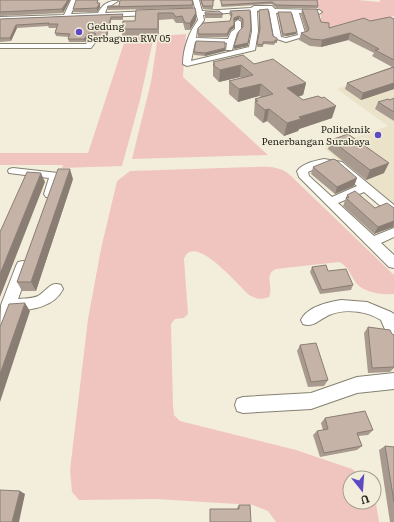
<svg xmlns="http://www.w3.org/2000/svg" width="394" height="522" viewBox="0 0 394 522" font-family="Literata,serif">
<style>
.built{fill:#eae3ca}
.green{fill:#f0c5c0}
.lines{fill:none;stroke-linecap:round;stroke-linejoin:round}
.minor-casing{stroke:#858170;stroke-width:2}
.minor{fill:#fff;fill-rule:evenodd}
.wall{fill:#a99a8f}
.shaded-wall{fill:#897d74}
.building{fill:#c4b3a6;stroke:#897d74}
.poi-dot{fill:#5b4ac2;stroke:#f3eedb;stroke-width:1.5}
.labels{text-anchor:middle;stroke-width:3;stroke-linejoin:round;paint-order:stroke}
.far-poi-label{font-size:10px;fill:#2a2921;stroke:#f3eedb;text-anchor:start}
</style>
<rect width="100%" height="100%" fill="#f3eedb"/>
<!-- built -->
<path class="built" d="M394 72V105L376 109 394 121V206L324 148 388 126 337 89Z"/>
<!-- green -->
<path class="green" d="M315 0H358L380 2V0H394V16L339 30 321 27V16Z
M186 34 183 77 268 155 132 159 151 82 158 36Z
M154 36 140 100 122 166 62 168 63 165H0V153H88L126 37Z
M252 167C267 167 278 165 290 175L394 275V294C383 295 365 293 357 284 351 277 349 266 339 262L276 269C263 275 274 285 269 297 261 300 256 299 249 295 240 287 193 231 184 259L188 314 184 318 175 319 171 324 173 405 174 415 180 421 296 450 352 469 365 478H350V502H374V491L379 522H276L268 511 253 505 156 499 79 500 72 492 70 470 88 319 101 249 117 181 130 171Z"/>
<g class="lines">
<!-- minor casing -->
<g class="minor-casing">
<path id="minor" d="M71 0H77L71 14 98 13C102 5 109 0 118 1L107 8 105 13 152 11 155 13 152 15 0 21V17L64 15Z
M193 0H199L202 11 251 8 254 6H272L275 9 319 10 322 12 319 14 299 13 306 36 286 42 274 38 269 10 257 11 258 31 255 50 187 66 183 64C183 49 189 32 198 20ZM251 11 252 31 249 47 191 61 195 42 227 43 226 50H232L237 33 241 30V22L238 20 235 22V29L231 32 228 39 196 38 197 30 204 20 203 15ZM276 13H292L298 35 286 38 281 37Z
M90 38H96L97 40 91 48H0V44H86Z
M324 159 342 162 394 205V215L390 214 364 192 338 203 374 236 394 228V237L381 243 394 255V268L389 267 299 177 297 171C303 163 315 161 324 159ZM329 165 334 166 357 186 332 197 309 176 308 172 319 167Z
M13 168 58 173 60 179 54 197H46L44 194 49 178 9 173 8 171 9 169Z
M23 261 28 262 30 266 18 299C25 298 32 299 38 296 47 291 50 281 61 285L63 289C54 307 32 310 14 311L5 334 0 336 1 305 16 266 18 262Z
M341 300 367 302 391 312 394 314V341L389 339 381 320C367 311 345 308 329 315 320 319 313 328 303 324L301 320C307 307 328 302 341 300Z
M394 373V389L357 393 311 409 243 413 237 411 235 405 237 399 243 397 311 393 357 377Z"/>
</g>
<!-- minor -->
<use href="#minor" class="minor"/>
</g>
<!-- wall -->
<path class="wall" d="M0 0H70L63 13 0 16Z
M200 0H215L213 2V9H203Z
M219 0H317L318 6V8H276L272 4 222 7 221 6V1Z
M99 3 100 7 97 12H73V9Z
M193 5V8L107 10V7L119 6Z
M302 9 329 28 370 21 394 19V89L361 100 345 89 347 83 392 67 372 56 374 53 348 40 321 47 310 46 299 40 301 33 306 32 301 15Z
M136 10 196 13V20L190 30H185L183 23H176L173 19 159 20V35L122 36V29L135 21Z
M250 10 248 46 234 49V46L242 27V22L239 19 234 21V28L230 31 227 37H198V34L230 21 231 17 229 14 230 11Z
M259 10 273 36 277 41V43H275L274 45 263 44V47H257L259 30Z
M205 12 223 14 222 18H205Z
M278 12 296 34 286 36H282L278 14Z
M123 14V20H111L106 41H98L96 36H90L85 42H69L68 39 69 37 56 36 55 33 56 28H49L48 26 17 28 11 41 0 42V19Z
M225 51 205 56 194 55V52Z
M213 62 254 64 306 83 303 95 298 97 303 100 332 118 299 129 298 131 284 136 267 121 263 123 254 115 255 99 261 97 259 96 238 102 229 94V81L241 78 240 77 219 82 213 76Z
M394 98V121L375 109 378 102 390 100Z
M331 140 384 173 366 180 328 149Z
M313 167 357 178 354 186 335 194 311 174Z
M73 179 36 291H22L17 282Z
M347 195 375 208H394V227H393L374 234 343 206Z
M312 267 328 271 353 285 351 290 320 294 310 272Z
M368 327 394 335V368L390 372 368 373 364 333Z
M300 345 328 380 324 386 308 387 297 351Z
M325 418 373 430 368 435 358 436 362 446 357 450 320 457 313 435 317 431 323 430 321 423Z
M385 446 394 447V522H390L379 450Z
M239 505 251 522H210V509H237V508Z"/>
<!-- shaded-wall -->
<path class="shaded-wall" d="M68 0H70L63 13 62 9Z
M100 3V7L97 12V8Z
M196 13V20L190 30V23Z
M239 16V19L234 21V18Z
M111 17V20L106 41V37Z
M16 25 17 28 11 41 10 38Z
M234 25V28L230 31 227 37V34L230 28Z
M250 31 248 46 234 49V46Z
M297 32 296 34 286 36V34Z
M89 33 90 36 85 42 84 39Z
M350 33 348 40 321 47 322 40Z
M225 48V51L205 56V53Z
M241 65 240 77 219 82 220 70Z
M306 83 303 95 284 100 287 88Z
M394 83V89L361 100 363 93Z
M261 84 259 96 238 102 239 89Z
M336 106 332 118 299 129 298 131 284 136 287 123 299 117Z
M269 109 267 121 263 123 265 110Z
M389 163 384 173 366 180 370 170Z
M70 169 73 179 36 291 31 282Z
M41 173 45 182 0 297V274Z
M357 178 354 186 335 194 337 187Z
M394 221 393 227 374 234 378 227Z
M25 303 30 311 0 402V374Z
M20 491 25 494 19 522H12Z"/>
<!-- building -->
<path class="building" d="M0 0H68L62 9 0 12Z
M76 0H98L97 3H100L97 8 73 9Z
M120 0H192L193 5 107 7 108 6H119Z
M201 0H213V6H203Z
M221 0H317L318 6 276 5 272 2 223 5 221 3Z
M195 8 196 13 190 23H185L182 16 176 17 173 13H158V29H122L123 21H135L136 10Z
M268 9 273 36 277 38V41L275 40V42H263V45L257 44 260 29 259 10Z
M302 9H317L321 22 329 23V28L364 18 370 21 390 17 394 19V60L375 50 379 49 350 33 322 40 311 39 301 33 308 31 309 29Z
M250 10 251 28 248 43 234 46 239 31 243 27V19L239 16 234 18V25L230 28 227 34H198V28L203 23 230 21 232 14 230 11Z
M219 11 223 14H205V12Z
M278 12H291L297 32 286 34H283Z
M123 14 122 17H111L106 37 97 38 95 33H89L84 39H68L70 34 55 33 58 24H48L49 23 16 25 10 38H0V19Z
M196 41 225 42V48L205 53 194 52Z
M243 55 254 64 273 59 306 83 287 88 303 100 318 96 322 98 324 97 336 106 299 117 301 119 287 123 269 109 265 110 255 102 258 101 255 99 273 94 261 84 239 89 229 81 253 75 241 65 220 70 213 65 215 64 213 62Z
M394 67V83L363 93 347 83Z
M394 98V112L378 102 388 99 390 100Z
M348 134 389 163 370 170 331 140Z
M333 159 336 160 357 178 337 187 313 167Z
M58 169H70L31 282H17Z
M27 172 41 173 0 274V232Z
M355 191 375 208 387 203 394 208V221L378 227 346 198 349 197 347 195Z
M326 265 328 271 346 269 353 285 322 290 312 267Z
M25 303 0 374V327L9 304Z
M368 327 390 330 392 334 394 335V367L372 368Z
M316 343 328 380 311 382 300 345Z
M365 411 373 430 357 433 362 446 324 453 317 431 328 429 325 418Z
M385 446 394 447V502Z
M0 490 20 491 12 522H0Z
M239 505H250L251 522H210V509H239Z"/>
<!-- markers -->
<g class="poi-dot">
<circle cx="79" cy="32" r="4"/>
<circle cx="378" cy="135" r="4"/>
</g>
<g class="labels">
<!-- far-poi labels -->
<g class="far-poi-label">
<text x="87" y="30">Gedung<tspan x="87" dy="12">Serbaguna RW 05</tspan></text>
<text x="370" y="133" text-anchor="end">Politeknik<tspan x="370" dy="12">Penerbangan Surabaya</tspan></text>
</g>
</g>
<!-- north arrow -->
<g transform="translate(362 490) rotate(163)"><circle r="19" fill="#f3eedb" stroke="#a39f91"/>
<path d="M0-3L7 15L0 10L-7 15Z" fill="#5b4ac2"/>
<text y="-6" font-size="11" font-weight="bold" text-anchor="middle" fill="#2a2921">U</text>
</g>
</svg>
